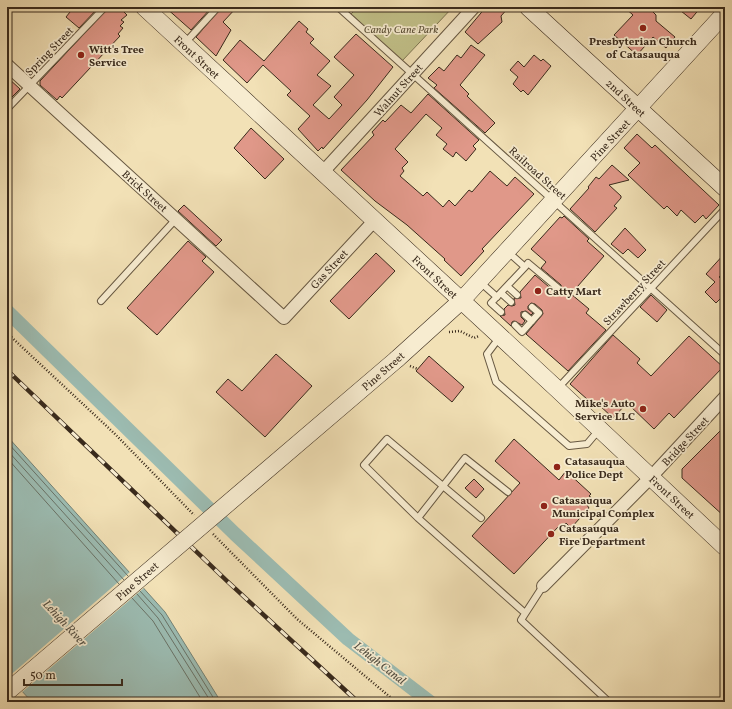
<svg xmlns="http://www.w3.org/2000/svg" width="732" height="709" viewBox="0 0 732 709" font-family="Vollkorn,serif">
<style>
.green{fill:#c2c189;stroke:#7e7652}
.water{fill:#9cbcb2;stroke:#748276}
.pier{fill:#f2e1b6}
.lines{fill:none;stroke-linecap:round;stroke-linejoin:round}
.shore{stroke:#6a7367;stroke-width:1}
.canal{stroke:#9cbcb2;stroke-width:14}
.building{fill:#e09889;stroke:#392a1c}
.lane-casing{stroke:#675842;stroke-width:8}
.street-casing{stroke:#675842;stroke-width:14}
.secondary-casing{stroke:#392a1c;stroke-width:18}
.path{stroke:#392a1c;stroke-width:2.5;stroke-dasharray:1 2;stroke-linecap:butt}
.lane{stroke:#f7ecd0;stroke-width:6}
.street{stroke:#f7ecd0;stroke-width:12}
.secondary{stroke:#f7ecd0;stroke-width:17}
.rail-casing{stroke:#392a1c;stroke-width:4.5}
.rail{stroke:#f7ecd0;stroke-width:3;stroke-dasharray:9;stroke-linecap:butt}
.secondary-bridge-casing{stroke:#392a1c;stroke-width:18;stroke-linecap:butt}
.secondary-bridge{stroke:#f7ecd0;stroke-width:17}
.poi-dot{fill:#8f2418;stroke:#f7ecd0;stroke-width:1.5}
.labels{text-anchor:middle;stroke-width:3.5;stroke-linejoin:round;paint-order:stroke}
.park-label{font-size:11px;font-style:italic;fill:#5b5037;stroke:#f7ecd0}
.poi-label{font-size:11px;font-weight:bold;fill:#392a1c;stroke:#f7ecd0;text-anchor:start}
.street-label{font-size:11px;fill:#392a1c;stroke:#f7ecd0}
.water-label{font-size:12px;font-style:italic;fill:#524e42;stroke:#f7ecd0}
</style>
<rect width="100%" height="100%" fill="#f2e1b6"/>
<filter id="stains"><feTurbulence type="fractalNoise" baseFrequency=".005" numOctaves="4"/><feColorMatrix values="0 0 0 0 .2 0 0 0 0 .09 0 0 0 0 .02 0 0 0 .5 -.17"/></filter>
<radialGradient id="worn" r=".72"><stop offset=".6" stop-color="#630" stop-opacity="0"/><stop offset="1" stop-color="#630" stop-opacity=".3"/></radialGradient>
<!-- green -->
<path class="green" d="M358 7H453L402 61 351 14Z"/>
<!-- water -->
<path class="water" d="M7 436 165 612 221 702H32L7 675Z"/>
<!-- pier -->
<path class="pier" d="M131 571 145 587 21 693 7 678Z"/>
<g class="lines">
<!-- shore -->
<path class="shore" d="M7 442 128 576
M7 450 124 580
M7 458 119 584
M140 591 162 615 216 702
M137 594 158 618 211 702
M132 598 153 621 203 702"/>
<!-- canal -->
<path class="canal" d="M7 311 235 534 348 639 430 702"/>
</g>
<!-- building -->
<path class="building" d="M74 7H99L79 28 66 17Z
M109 7H119L127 15 121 20 124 22 120 26 123 28 118 34 120 36 62 98 60 96 57 100 40 85V81Z
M165 7H212L191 30Z
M222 7H237L223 22 231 30 216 56 196 37Z
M486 7H509L501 16 502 22 478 44 465 32Z
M624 7H648L656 15V21L675 37 666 48 653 37 637 55 614 35 633 15Z
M676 7H701L691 19Z
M299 21 308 29 306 32 314 39 310 43 330 61 317 75 331 86 313 105 329 119 342 105 334 97 354 75 334 57 356 34 393 67 367 100 323 149 322 147 318 151 298 129 310 116 287 95 291 91 263 65 247 83 223 60 240 40 264 61Z
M471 45 485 55 460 85 469 94 467 96 495 123 485 133 434 88 437 85 428 78 439 67 444 71 457 55 461 58Z
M534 55 541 61 543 59 551 66 528 95 523 90 521 92 513 84 518 77 510 70 518 61 524 67Z
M7 77 20 89 7 102Z
M428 94 479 140 473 146 476 149 466 161 456 152 453 157 443 149 447 144 436 135 442 128 426 114 395 149 408 162 402 168 404 171 400 176 423 196 427 192 443 207 449 200 455 206 469 190 472 192 490 171 507 186 515 177 534 194 482 249 484 251 461 276 444 260 445 259 407 225 375 201 341 170 374 135 372 132 383 120 385 122 401 105 411 113Z
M251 128 284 159 265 179 234 148Z
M637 134 652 148 655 145 719 205 706 219 703 215 695 223 681 210 677 216 667 206 664 209 628 175 640 163 624 148Z
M612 165 629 180 609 185 621 196V198L614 206 617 208 595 232 570 209 589 188 588 187 596 177 599 179Z
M184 205 222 240 216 246 178 211Z
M564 216 589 239 587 241 604 256 571 294 589 309 586 313 606 330 568 371 526 334 543 314 542 310 535 304 531 303 528 306V309L533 313 531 315 526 311 521 312V317L525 321 522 325 514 321 512 322 511 326 500 316 505 315 504 309 508 305 512 306 515 305 514 298H521L520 292 535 275 555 292 562 291 561 285 541 268 546 262 531 249 560 217 562 218Z
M625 228 646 250 638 258 628 249 623 254 611 244Z
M188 241 206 257 202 261 214 272 157 335 127 308Z
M376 253 395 271 349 319 330 301Z
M725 253V271L719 277 725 282V304L720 299 716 303 705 292 715 282 706 274Z
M651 295 667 310 657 322 640 307Z
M613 335 640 359 637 363 651 376 689 336 723 367 674 418 669 413 654 429 627 403 613 418 598 404 596 407 570 384Z
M276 354 312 386 265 437 216 392 228 379 242 391Z
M429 356 464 387 452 402 416 371Z
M725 426V517L682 478V469Z
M514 439 559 480 566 471 591 494 589 496 592 498 587 505 589 508 571 528 566 523 560 529 558 527 514 574 472 536 520 483 495 461Z
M474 479 484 489 476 498 465 488Z"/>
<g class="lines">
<!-- lane casing -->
<g class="lane-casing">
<path id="lane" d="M338 7 725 355
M185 43 218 7
M7 109 105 7
M525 267 528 263 558 288
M480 282 497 297
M507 286 517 295
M501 293 511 302
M101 301 176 219
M501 312 491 303 525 267 508 252
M525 315 532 321
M515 325 522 332 539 313 532 307
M499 338 487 354 496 382 569 446 587 444 598 431
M558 388 725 209
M418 518 465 458 508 492
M481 518 387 439 364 465 418 518 525 613
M543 586 521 620 609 702"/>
</g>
<!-- street casing -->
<g class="street-casing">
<path id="street" d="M7 65 284 318 374 221
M322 173 474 7
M543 586 651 477 725 397"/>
</g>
<!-- secondary casing -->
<g class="secondary-casing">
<path id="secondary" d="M144 7 557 389 725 547
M528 7 725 188
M397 359 461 301 725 13"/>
</g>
<!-- path -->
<path class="path" d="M449 332 460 331 474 338 479 336
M7 333 115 434 194 515
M410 366 418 369
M213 534 297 619 396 702"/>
<!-- lane -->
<use href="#lane" class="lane"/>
<!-- street -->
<use href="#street" class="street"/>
<!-- secondary -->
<use href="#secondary" class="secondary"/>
<!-- rail casing -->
<g class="rail-casing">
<path id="rail" d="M7 370 227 581 358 702"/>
</g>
<!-- rail -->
<use href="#rail" class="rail"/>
<!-- secondary-bridge casing -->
<g class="secondary-bridge-casing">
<path id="secondary-bridge" d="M7 692 397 359"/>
</g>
<!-- secondary-bridge -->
<use href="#secondary-bridge" class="secondary-bridge"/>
</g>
<!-- markers -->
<g class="poi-dot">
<circle cx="643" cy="28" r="4"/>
<circle cx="81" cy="55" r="4"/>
<circle cx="538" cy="291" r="4"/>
<circle cx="643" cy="409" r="4"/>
<circle cx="557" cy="467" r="4"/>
<circle cx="544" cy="506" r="4"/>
<circle cx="551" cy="534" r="4"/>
</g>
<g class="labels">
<!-- park labels -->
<g class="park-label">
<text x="401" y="33">Candy Cane Park</text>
</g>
<!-- poi labels -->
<g class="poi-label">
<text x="643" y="45" text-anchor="middle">Presbyterian Church<tspan x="643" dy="13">of Catasauqua</tspan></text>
<text x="89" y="53">Witt's Tree<tspan x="89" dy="13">Service</tspan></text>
<text x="546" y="295">Catty Mart</text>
<text x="635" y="407" text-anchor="end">Mike's Auto<tspan x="635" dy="13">Service LLC</tspan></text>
<text x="565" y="465">Catasauqua<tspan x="565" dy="13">Police Dept</tspan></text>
<text x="552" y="504">Catasauqua<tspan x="552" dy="13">Municipal Complex</tspan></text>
<text x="559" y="532">Catasauqua<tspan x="559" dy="13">Fire Department</tspan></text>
</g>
<!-- street labels -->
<g class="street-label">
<text transform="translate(49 51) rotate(-46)" y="4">Spring Street</text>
<text transform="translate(197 57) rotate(43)" y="4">Front Street</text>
<text transform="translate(398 90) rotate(-48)" y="4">Walnut Street</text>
<text transform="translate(626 98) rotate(43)" y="4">2nd Street</text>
<text transform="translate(610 140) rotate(-47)" y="4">Pine Street</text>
<text transform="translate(538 173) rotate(42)" y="4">Railroad Street</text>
<text transform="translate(145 191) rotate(42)" y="4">Brick Street</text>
<text transform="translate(329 269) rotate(-47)" y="4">Gas Street</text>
<text transform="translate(435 277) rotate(43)" y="4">Front Street</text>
<text transform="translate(634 292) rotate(-47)" y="4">Strawberry Street</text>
<text transform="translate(383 371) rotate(-41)" y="4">Pine Street</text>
<text transform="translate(685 441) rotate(-47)" y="4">Bridge Street</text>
<text transform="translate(672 497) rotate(43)" y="4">Front Street</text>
<text transform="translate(137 581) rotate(-41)" y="4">Pine Street</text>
</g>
<!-- water labels -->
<g class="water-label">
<text transform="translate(65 623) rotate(47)" y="4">Lehigh River</text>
<text transform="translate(380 663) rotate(38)" y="4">Lehigh Canal</text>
</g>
</g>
<!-- margin -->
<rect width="732" height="709" fill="none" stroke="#f2e1b6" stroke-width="24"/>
<rect x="8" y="8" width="716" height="693" fill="none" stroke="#392a1c" stroke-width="2"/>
<rect x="12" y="12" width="708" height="685" fill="none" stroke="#392a1c"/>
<!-- scale -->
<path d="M24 679v6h98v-6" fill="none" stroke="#392a1c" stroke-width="2"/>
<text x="30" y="679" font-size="12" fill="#392a1c" stroke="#f7ecd0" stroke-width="3" paint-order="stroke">50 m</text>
<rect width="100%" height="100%" filter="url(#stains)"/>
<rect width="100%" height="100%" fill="url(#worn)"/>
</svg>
